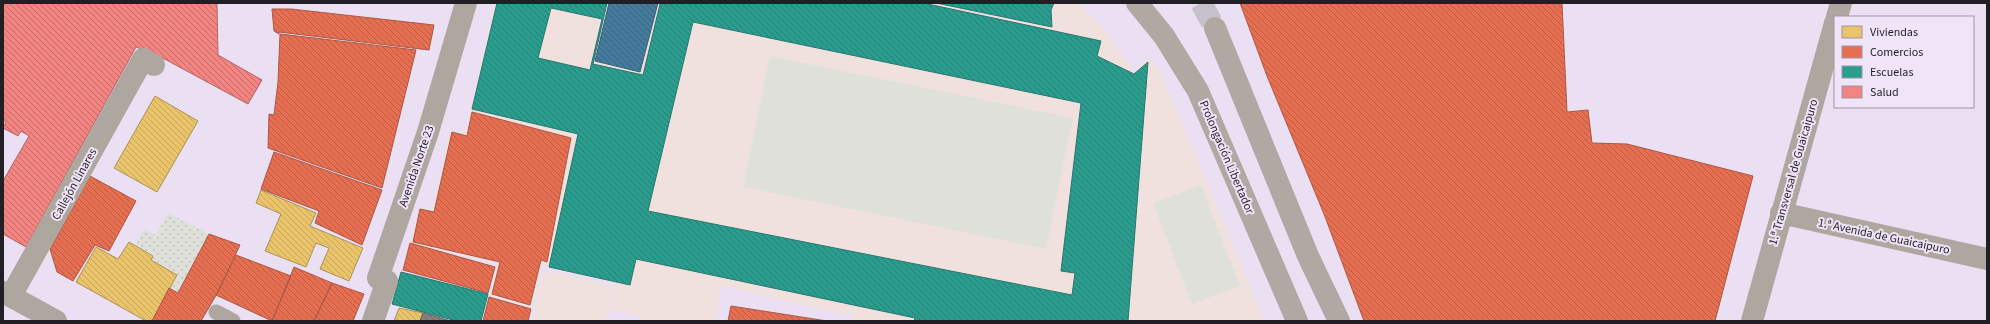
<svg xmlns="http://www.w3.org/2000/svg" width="1990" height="324" viewBox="0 0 1990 324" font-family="'Source Sans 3',sans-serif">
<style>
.built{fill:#ebdff3;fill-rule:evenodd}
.education{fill:#f0e1df}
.grass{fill:#e0e0db}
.park{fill:url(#park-dots)}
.homes{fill:url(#homes-back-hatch);stroke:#ad9255}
.shops{fill:url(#shops-back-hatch);stroke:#ac5744}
.schools{fill:url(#schools-back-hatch);stroke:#28776f;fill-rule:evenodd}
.health{fill:url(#health-back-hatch);stroke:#b46566}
.public{fill:url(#public-back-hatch);stroke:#3a5f79}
.industry{fill:url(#industry-back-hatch);stroke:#6b6362}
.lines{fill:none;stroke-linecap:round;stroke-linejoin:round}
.primary-tunnel{stroke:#c6c0cb;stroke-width:22;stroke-dasharray:22 11;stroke-linecap:butt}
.service{stroke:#aea7a0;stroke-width:15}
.minor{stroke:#aea7a0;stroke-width:22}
.secondary{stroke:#aea7a0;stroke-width:22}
.primary{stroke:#b1a8a4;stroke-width:22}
.labels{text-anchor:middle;stroke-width:4;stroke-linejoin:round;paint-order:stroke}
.street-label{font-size:12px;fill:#221e25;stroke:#f0e4f8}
</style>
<defs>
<pattern id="park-dots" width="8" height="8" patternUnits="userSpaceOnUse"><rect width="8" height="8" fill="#e0e0db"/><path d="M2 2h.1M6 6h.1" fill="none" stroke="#c0c0bc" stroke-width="1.8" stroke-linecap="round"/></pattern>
<pattern id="homes-back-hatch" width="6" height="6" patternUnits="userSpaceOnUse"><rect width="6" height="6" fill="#e9c46a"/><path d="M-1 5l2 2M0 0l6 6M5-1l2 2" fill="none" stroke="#c8a85c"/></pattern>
<pattern id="shops-back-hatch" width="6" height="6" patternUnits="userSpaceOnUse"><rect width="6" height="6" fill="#e76f51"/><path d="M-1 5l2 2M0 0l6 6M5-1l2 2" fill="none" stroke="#bb5b43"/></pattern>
<pattern id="schools-back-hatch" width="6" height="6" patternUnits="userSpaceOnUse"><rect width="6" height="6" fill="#2a9d8f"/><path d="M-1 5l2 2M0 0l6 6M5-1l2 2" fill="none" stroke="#247f75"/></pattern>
<pattern id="health-back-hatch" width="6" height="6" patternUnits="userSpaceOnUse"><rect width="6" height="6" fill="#f28482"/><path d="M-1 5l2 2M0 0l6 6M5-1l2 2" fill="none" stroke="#c46b6a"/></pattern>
<pattern id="public-back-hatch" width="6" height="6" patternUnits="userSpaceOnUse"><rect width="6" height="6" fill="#457b9d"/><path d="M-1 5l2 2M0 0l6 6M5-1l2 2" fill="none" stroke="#396480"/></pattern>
<pattern id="industry-back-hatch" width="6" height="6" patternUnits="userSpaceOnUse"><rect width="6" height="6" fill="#8a817c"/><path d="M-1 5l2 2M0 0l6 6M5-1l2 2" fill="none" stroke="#706965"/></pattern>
</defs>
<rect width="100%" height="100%" fill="#efe8f4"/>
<!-- built -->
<path class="built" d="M3 3H1987V321H3ZM1835 17H1973V107H1835Z"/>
<!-- education -->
<path class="education" d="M495 3H1078L1108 34 1133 71 1149 59 1160 71 1265 321H856L852 316 721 286 716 321H640L641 316 610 310 616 283 545 267 546 263 543 262 532 308 489 295 497 263 410 244 419 207 433 210 450 130 466 133Z
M543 270 614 286 606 321H531Z"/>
<!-- grass -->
<path class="grass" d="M770 56 1073 118 1046 249 743 187Z
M1201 185 1240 286 1192 304 1153 203Z"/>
<!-- park -->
<path class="park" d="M168 213 209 234 178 293 169 288 177 275 151 260 153 255 135 245 144 229 156 235Z"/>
<!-- homes -->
<path class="homes" d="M155 96 198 121 157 192 114 168Z
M261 190 316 213 310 226 363 248 349 281 320 269 329 248 316 243 306 267 265 251 281 214 256 203Z
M129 242 153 256 151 260 177 275 152 321H146L76 282 96 247 118 259Z
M399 308 423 313 420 321H394Z"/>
<!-- shops -->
<path class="shops" d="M1240 3H1562L1567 112 1588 110 1592 143 1627 144 1753 176 1715 321H1364L1324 214 1267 76Z
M272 9H291L434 25 429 50 279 32V34L274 31Z
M280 34 416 50 382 188 268 148 269 114 274 115 278 82Z
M472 112 571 138 547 262 541 260 530 305 492 294 500 262 413 242 420 209 434 212 452 132 467 136Z
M274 152 382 190 362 245 315 223 319 211 261 189Z
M90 176 136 201 109 251 95 245 73 281 57 272 50 249Z
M209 234 240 245 218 292 201 321H152L169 288 178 293Z
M410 243 495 267 488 293 403 270Z
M236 255 291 276 272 321 216 295Z
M294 267 332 283 314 321H272Z
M332 283 364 294 353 321H314Z
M489 297 531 309 528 321H483Z
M731 306 827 321H728Z"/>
<!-- schools -->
<path class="schools" d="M497 3H607L593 64 643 75 660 4 672 3H923L1101 41 1097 56 1134 74 1148 62 1128 321H914L915 318 636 259 630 285 549 267 578 134 472 109ZM551 8 602 19 590 70 538 58ZM693 22 1081 103 1061 271 1075 273 1072 295 648 211Z
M936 3H1054L1051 10 1052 27Z
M401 272 488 294 481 321H457L392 304Z"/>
<!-- health -->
<path class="health" d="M3 3H217L218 55 262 80 248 104 159 56 136 47 26 247 3 234V181L29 136 21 131 18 136 3 128 6 122 3 120Z"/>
<!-- public -->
<path class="public" d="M609 3H658L640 72 595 61Z"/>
<!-- industry -->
<path class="industry" d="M423 313 451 321H420Z"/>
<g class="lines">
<!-- primary-tunnel -->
<path class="primary-tunnel" d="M1201 3 1215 28"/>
<!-- service -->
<path class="service" d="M216 312 233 321"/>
<!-- minor -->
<path class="minor" d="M1837 17 1841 3
M1781 213 1987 259
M11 296 143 59 154 65
M373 321 387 281 378 278 428 132 466 3
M1752 321 1835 23"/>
<!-- secondary -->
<path class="secondary" d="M3 292 56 321"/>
<!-- primary -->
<path class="primary" d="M1137 3 1164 36 1198 91 1297 321
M1215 28 1308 256 1339 321"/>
</g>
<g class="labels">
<!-- street labels -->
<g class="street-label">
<text transform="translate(1227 157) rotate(67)" y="4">Prolongación Libertador</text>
<text transform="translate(416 166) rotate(-71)" y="4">Avenida Norte 23</text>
<text transform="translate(1793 172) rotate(-74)" y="4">1.ª Transversal de Guaicaipuro</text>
<text transform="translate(74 184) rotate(-61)" y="4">Callejón Linares</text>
<text transform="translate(1884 236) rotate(12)" y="4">1.ª Avenida de Guaicaipuro</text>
</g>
</g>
<!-- border -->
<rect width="1990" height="324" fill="none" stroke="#221e25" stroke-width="8"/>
<!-- legend -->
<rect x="1834" y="16" width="140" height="92" fill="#f0e4f8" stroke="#9e95a4"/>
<rect x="1842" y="26" width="20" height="12" fill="#e9c46a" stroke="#9e95a4"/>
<text x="1870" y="36" font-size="12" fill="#221e25">Viviendas</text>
<rect x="1842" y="46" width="20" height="12" fill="#e76f51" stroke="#9e95a4"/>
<text x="1870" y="56" font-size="12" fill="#221e25">Comercios</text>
<rect x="1842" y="66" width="20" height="12" fill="#2a9d8f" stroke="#9e95a4"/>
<text x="1870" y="76" font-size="12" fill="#221e25">Escuelas</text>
<rect x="1842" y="86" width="20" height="12" fill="#f28482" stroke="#9e95a4"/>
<text x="1870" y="96" font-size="12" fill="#221e25">Salud</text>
</svg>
